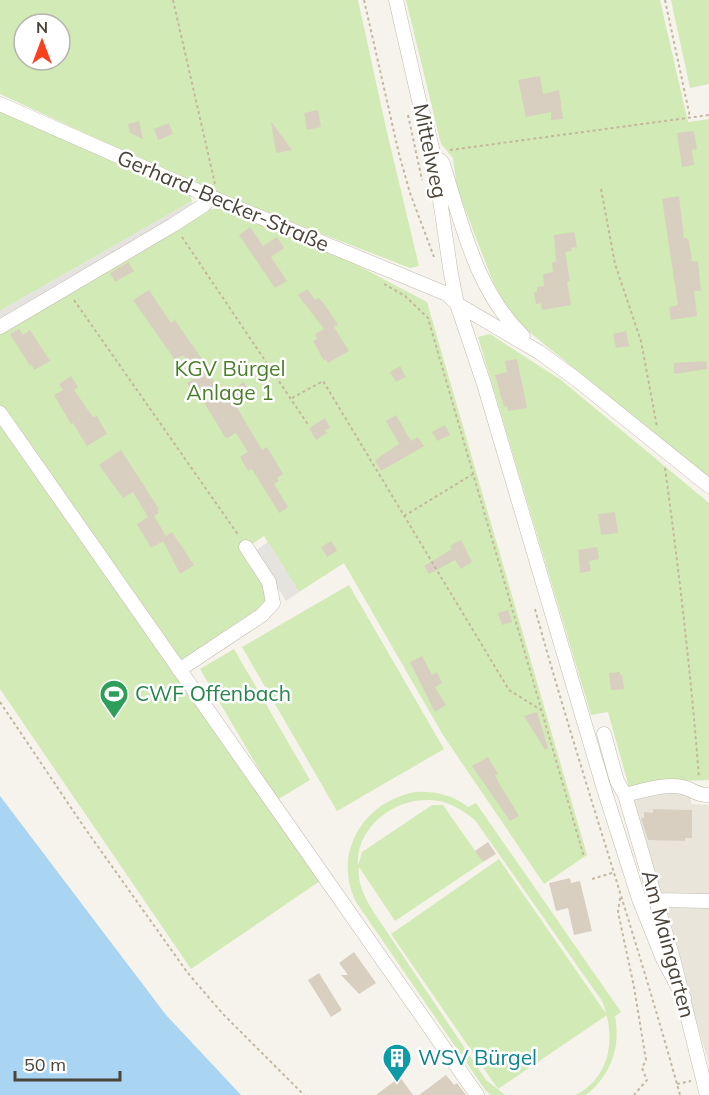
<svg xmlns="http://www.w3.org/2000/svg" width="709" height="1095" viewBox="0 0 709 1095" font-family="Mulish,sans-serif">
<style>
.residential{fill:#eae5da}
.green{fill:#d2eab5;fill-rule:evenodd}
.parking{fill:#e5e3e0}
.water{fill:#a9d4f2}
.building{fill:#d8cfc1}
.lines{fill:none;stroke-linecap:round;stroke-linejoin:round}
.minor-casing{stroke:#c2bbae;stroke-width:15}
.path{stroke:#c4b79f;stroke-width:2;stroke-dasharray:3 3;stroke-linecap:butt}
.minor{stroke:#fff;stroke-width:14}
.labels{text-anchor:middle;stroke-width:5;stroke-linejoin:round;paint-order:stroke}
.street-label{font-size:21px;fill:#4b4439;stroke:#fff}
.park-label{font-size:21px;fill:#4a7f2a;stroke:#fff}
.leisure-label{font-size:21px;fill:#27864d;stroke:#fff;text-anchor:start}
.culture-label{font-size:21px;fill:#0d838f;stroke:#fff;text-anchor:start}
</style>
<rect width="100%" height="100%" fill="#f6f3ec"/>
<!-- residential -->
<path class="residential" d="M684 791 691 796V804L709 805V1064L631 799Z"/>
<!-- green -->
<path class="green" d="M0 0H358L386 128 419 266 410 268 204 188 0 94ZM24 24H60V60H24Z
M406 0H660L688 122 709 119V477L513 319 493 282 457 188 453 158 441 144Z
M671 0H709V84L690 88Z
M0 108 189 193 192 201 0 311Z
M227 207 336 254 427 302 587 855 544 884 443 735 344 563 299 592 264 536 242 551 263 585 268 607 187 661 177 659 0 405V333L207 210Z
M490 334 561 380 709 503V780L652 782 629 787 608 712 591 715 478 337Z
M0 423 320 881 191 969 0 689Z
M349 585 444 749 337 811 242 647Z
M234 649 310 780 277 800 200 669Z
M415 792C434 791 453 795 468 807L476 803 621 1012 615 1016C621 1047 611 1075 586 1095H576C612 1076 616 1035 602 1001L475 820C461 809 447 800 429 800 394 798 355 828 358 866L362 852 432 805H443L483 862 395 921 359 867C357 882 364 895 371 908L486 1080 505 1095H491L486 1091 356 902C332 853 363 802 415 792Z
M499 859 607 1015 498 1089 391 934Z"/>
<!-- parking -->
<path class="parking" d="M192 201 193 210 0 323V311Z
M268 542 299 592 286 601 255 551Z"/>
<!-- water -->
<path class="water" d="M0 796 166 1015 241 1095H0Z"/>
<!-- building -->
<path class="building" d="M540 76 543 94 559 90 563 119 551 120V112L526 117 518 80Z
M318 110 321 127 307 130 304 113Z
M139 121 143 139 130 133 128 124Z
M271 121 292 150 276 153Z
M169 123 173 134 158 140 154 129Z
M694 131 697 149 692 150 694 165 682 167 677 133Z
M679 196 684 238H687L689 241 692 261 698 262 701 291H694L697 316 671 320 669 307 678 305 662 199Z
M250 227 263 246 277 237 284 248 271 257 287 281 275 288 239 235Z
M574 232 577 247 571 248 572 251 565 252 570 281 567 282 571 305 542 310 541 303 536 304 534 292H537V287L544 286 543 274 553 272 552 262H556L554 235Z
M128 262 134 271 115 282 110 273Z
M307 289 315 300 318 298 321 300 338 324 334 327 349 351 328 363 326 359 324 361 313 341 317 339 315 334 324 329 298 295Z
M149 290 171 323 175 320 181 329 202 359 220 393 226 389 228 392 244 382 249 392 233 401 262 450 267 447 283 474 277 478 279 481 274 484 288 507 279 513 252 469 248 471 240 457 248 452 236 433 227 438 225 437 197 391 193 393 187 383 198 376 183 355 175 360 133 300Z
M19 329 23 335 30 330 50 361 34 370 32 365 30 366 10 334Z
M626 331 629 346 616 348 613 334Z
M517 359 527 408 508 411 507 406 504 407 495 375 507 372 505 361Z
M706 361 707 369 674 374V363Z
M400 366 406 377 396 382 390 372Z
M71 376 78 387 74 390 93 417 97 416 107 434 87 446 73 423 71 424 54 395 63 390 59 384Z
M396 415 411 441 418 437 424 446 381 471 375 460 399 444 386 421Z
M325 418 330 428 325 430 327 433 316 440 309 428Z
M445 425 450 435 437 441 432 432Z
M121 450 159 509 157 510 159 513 154 516 166 536 172 532 194 565 180 574 163 541 151 548 137 524 148 517 133 492 123 498 99 465Z
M615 512 618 533 601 535 598 514Z
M461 540 472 562 461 569 455 560 429 574 424 566 452 549 450 546Z
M331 541 337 551 327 557 321 547Z
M597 547 599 559 589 561 591 571 580 573 578 550Z
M508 610 512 622 502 625 498 613Z
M422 656 432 675 437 672 442 683 435 687 446 705 435 712 410 662Z
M620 672V675H622L624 689 611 690 609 673Z
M537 712 548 748 545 750 524 716Z
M488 757 498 774 495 775 499 783 519 816 510 821 472 766Z
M653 809 692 810V838H685V841L648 840 641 818H644V812L653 813Z
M488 842 496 854 483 862 475 851Z
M570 878 571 883 580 881 592 931 574 935 568 908 556 911 549 883Z
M354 952 376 983 359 994 341 975H348L339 963Z
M319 973 342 1010 331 1017 308 980Z
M446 1075 454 1085 457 1083 466 1095H419Z
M400 1077 413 1095H376Z"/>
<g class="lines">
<!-- minor casing -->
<g class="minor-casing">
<path id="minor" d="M396 0 421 109 425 118 433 152 451 274 457 304 484 384 604 789 639 899 663 959 684 998
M0 104 211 197 447 294 457 304 539 352 576 379 709 486
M440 160 443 164C462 224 476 291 523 336
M0 327 173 225 204 205 211 197
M0 413 477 1095
M179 670 262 615 273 603 269 582 246 547
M604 734 617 781 625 795 674 962 707 1095
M625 795C641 791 667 783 682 787 694 789 693 795 709 795
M657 900 709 901"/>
</g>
<!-- path -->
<path class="path" d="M173 0 215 184
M364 0 399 154 410 193 434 257
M665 0 690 117
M408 115 422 180
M450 150 709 115
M601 189 615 264 641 341 657 427
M182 237 309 426
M384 284 405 296 428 318 584 857
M74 300 239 536
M292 398 323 381 509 690 541 710
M665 468C679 571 691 674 699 778
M404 516 473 474
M535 609C580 772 635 932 680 1095
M0 702 84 827 187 972 222 1013 304 1095
M592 879 612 873
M620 898 618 912 634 987 646 1060 642 1068 647 1080 634 1095
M677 1084 691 1081"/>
<!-- minor -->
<use href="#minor" class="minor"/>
</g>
<!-- icons -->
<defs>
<g id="stadium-pin" transform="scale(1.5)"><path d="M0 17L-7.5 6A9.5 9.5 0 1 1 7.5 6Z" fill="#2e9e5b" stroke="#fff"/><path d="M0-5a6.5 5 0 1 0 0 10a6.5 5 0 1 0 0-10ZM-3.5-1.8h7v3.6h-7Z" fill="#fff"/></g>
<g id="building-pin" transform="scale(1.5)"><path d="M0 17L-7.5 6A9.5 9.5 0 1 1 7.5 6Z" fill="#0f9aa8" stroke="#fff"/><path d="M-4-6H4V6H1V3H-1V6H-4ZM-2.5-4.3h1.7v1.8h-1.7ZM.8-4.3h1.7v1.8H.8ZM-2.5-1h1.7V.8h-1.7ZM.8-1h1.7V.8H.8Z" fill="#fff"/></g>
</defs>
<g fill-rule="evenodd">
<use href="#stadium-pin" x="114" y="694"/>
<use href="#building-pin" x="397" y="1058"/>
</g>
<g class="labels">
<!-- street labels -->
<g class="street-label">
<text transform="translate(430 151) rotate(78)" y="7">Mittelweg</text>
<text transform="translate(223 201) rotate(23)" y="7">Gerhard-Becker-Straße</text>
<text transform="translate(668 944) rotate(75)" y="7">Am Maingarten</text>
</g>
<!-- park labels -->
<g class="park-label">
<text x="230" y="376">KGV Bürgel<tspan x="230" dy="24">Anlage 1</tspan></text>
</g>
<!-- leisure labels -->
<g class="leisure-label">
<text x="135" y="701">CWF Offenbach</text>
</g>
<!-- culture labels -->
<g class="culture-label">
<text x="418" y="1065">WSV Bürgel</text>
</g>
</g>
<!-- north arrow -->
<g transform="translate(42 42)"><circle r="28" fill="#ffffff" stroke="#b7b4b0" stroke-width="1.5"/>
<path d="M0-4.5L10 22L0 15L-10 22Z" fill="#fc3f1d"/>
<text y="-9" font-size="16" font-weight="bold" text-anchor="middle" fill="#4b4439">N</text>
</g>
<!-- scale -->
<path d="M15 1071v9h105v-9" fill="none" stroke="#4b4439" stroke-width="3"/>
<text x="24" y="1071" font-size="18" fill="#4b4439" stroke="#ffffff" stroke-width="4.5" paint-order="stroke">50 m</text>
</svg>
